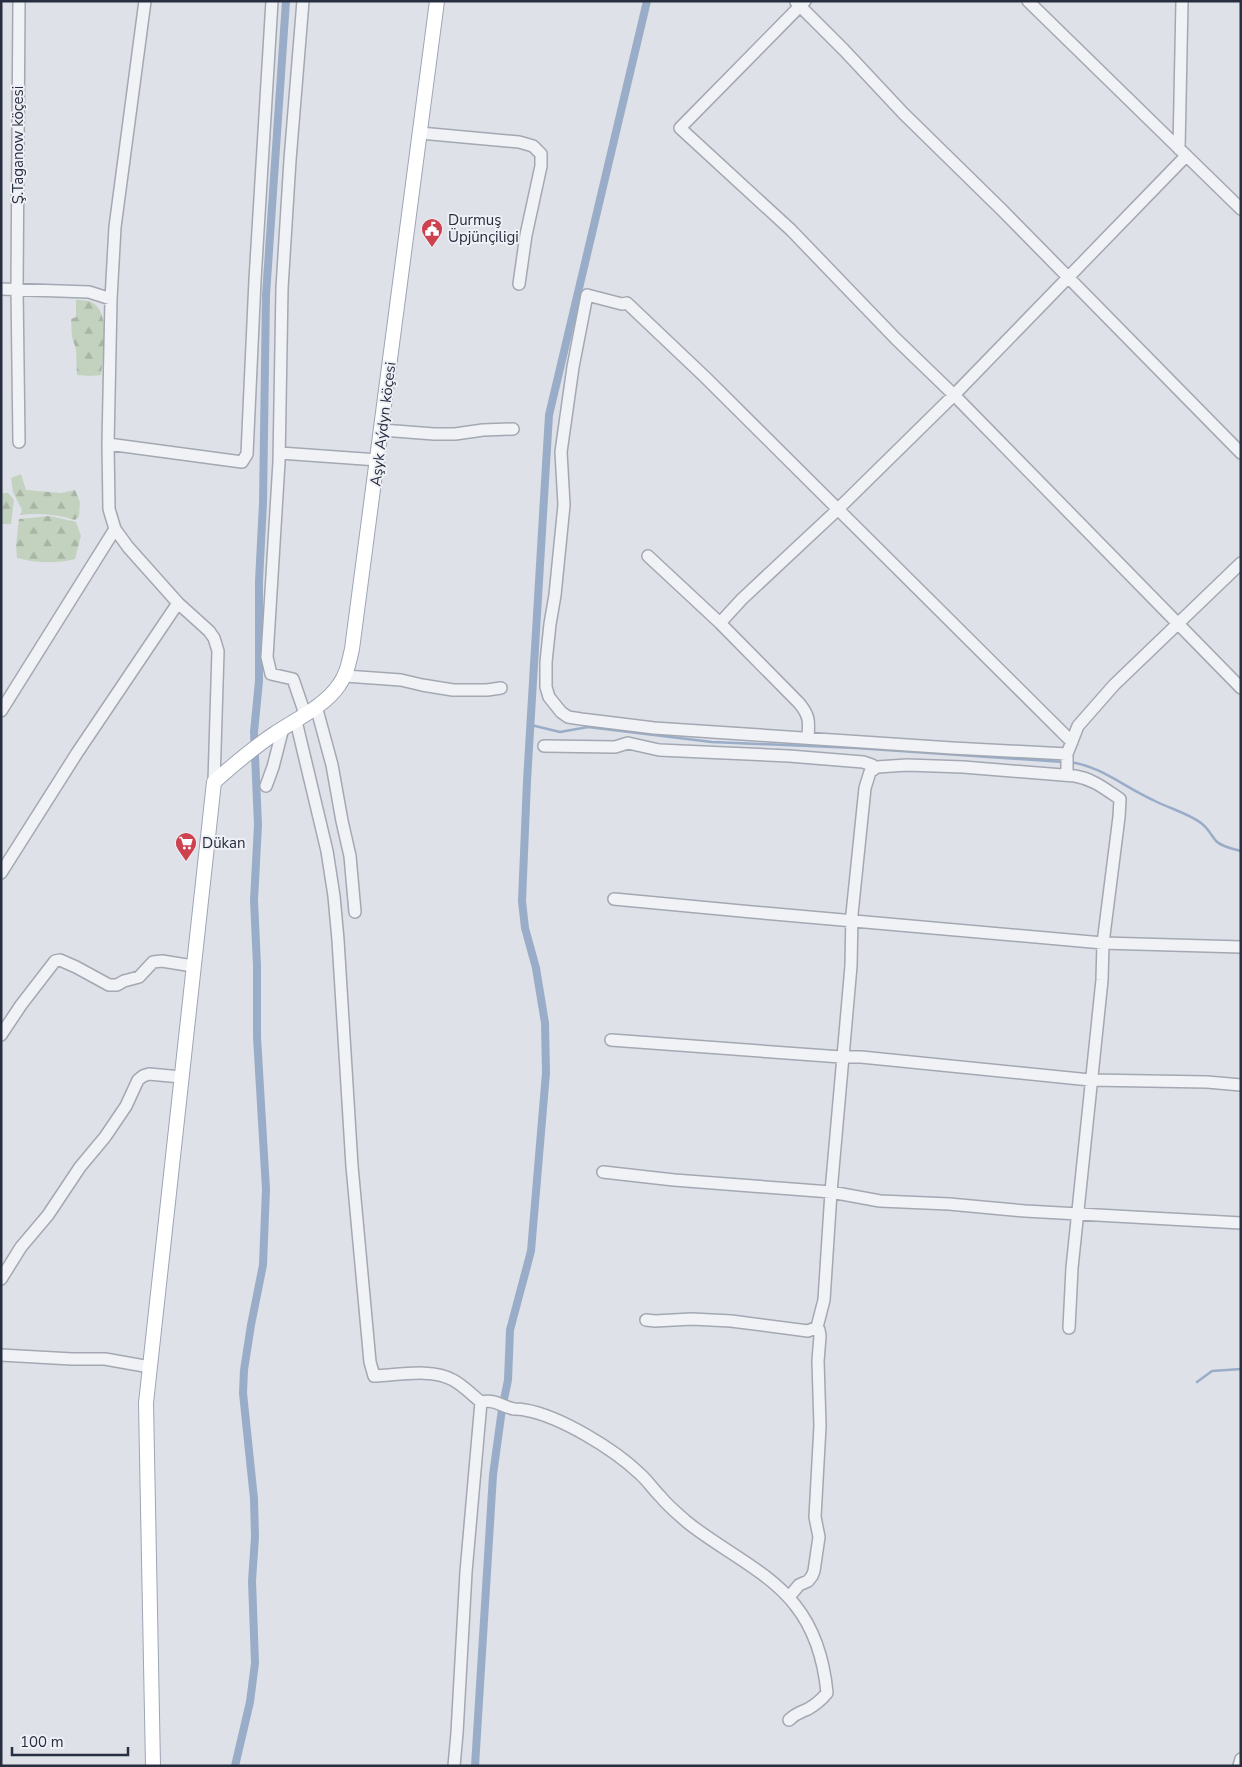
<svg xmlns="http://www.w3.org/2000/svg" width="1242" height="1767" viewBox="0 0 1242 1767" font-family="'Nunito Sans',sans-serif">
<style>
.forest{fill:url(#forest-firs)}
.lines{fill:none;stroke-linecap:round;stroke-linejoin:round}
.stream{stroke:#99adc8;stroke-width:2.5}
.canal{stroke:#99adc8;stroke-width:8}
.minor-casing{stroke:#a3a8b2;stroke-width:14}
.major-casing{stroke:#9da5b4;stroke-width:16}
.minor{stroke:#f1f2f6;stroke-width:11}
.major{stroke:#fff;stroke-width:14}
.labels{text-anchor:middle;stroke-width:4;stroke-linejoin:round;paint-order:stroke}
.street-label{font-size:15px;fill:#272e3f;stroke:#eef0f5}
.poi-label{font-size:15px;fill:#272e3f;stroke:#eef0f5;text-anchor:start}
</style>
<defs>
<pattern id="forest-firs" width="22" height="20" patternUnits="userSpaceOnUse" patternTransform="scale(1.25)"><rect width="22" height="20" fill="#c3d2bf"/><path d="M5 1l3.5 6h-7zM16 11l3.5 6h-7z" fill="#a8b5a5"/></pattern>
</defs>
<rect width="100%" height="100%" fill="#dee1e8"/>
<!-- forest -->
<path class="forest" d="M76 300C79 300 84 300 88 301 113 307 103 357 101 375L91 376 77 375 76 349 72 337 71 319 76 317Z
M21 474 26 490 61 493 75 490 80 502 79 516 75 520C56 514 39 513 20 515L22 510 13 492 11 478Z
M1 493H8L14 500 11 524H1Z
M50 516 76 522 81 536 75 559C56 564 36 563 17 558L16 545 19 519Z"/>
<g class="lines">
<!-- stream -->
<path class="stream" d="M531 725 560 732 588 727 712 742 856 748 1064 762
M1069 762C1099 765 1126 788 1153 800 1168 808 1188 813 1201 823 1208 828 1211 835 1216 841 1222 847 1233 849 1241 851
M1197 1382 1212 1371 1241 1369"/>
<!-- canal -->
<path class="canal" d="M235 1766 250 1702 255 1663 252 1581 255 1537 254 1499 243 1393 244 1370 251 1325 263 1265 266 1189 257 1037V966L254 900 258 825 254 732 259 681V581L263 503 266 295 286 1
M475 1766 493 1475 502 1409 508 1380 510 1330 531 1251 546 1073 545 1023 536 968 525 928 522 901 527 781 549 415 647 1"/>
<!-- minor casing -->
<g class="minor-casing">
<path id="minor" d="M145 1 115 227 111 299 108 444 109 509 115 529 128 547 178 603 209 631 214 638 218 651 214 782
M303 1 290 160 282 288 279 462 267 657 271 674 293 679 305 714
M805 1 680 128 791 230 896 339 954 395 1241 688
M1028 1 1241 209
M796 2 844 50 903 113 1002 210 1241 453
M420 133 519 142 533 146 541 154V166L526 235 519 284
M1179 149 1182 1
M1 289 89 292 111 299
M382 430 434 434H455L483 430 513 429
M19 442 17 289 19 1
M108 444 242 462 247 454 255 280 272 1
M280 453 378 460
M648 556 720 623 742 599 834 513 954 395 1186 156
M720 623 799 703C810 716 809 722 808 738
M345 676 401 680 422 685 453 690H487L501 688
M316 706 332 765 342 821 350 856 355 912
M1 711 115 529
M296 721 327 851 334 896 338 940 352 1166 370 1362 374 1376C398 1375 432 1368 453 1380 464 1386 472 1395 481 1402 496 1399 500 1406 514 1409 517 1409 521 1409 525 1410 560 1416 614 1449 640 1474 647 1480 653 1489 660 1496 668 1506 678 1514 687 1522 720 1549 769 1571 795 1605 815 1630 824 1661 827 1693 822 1699 815 1705 808 1709 799 1713 796 1713 789 1720
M544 746 615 747 628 743 659 750 789 756 863 762 872 765 874 769
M1067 754 952 748 654 728 581 719 568 717 561 712 549 697 546 687V662L550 624 555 595 564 505 561 452 573 367 587 295 622 304 627 303 705 377 1072 742
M1067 775V754L1078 726 1114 685 1241 563
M266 786 273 767 283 728
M1 873 77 753 178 603
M614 899 752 912 1103 943 1241 947
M1 1035 21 1005 55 961 60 960 76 967 109 985H117L124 981 139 977 153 962 162 961 193 966
M611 1040 841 1057H861L1090 1080 1207 1082 1241 1085
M603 1172 674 1180 831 1192 880 1201 949 1204 1025 1211 1241 1223
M1 1279 21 1247 48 1215 80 1167 105 1137 126 1106 138 1080 143 1076 149 1074 181 1077
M646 1320 655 1321 692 1319 731 1321 808 1331 817 1327 824 1300 831 1192 851 966 852 914 865 788 870 772 877 767 907 765 963 767 1075 776C1093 779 1105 789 1120 799L1119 817 1103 943 1102 980 1072 1268 1069 1328
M1 1355 72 1359H105L150 1367
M789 1597 799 1585 808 1581 812 1576 814 1571 819 1537 815 1517 820 1426 818 1361 820 1336 819 1330 817 1327
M454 1766 457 1733 466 1572 481 1402
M1239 1766 1241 1759"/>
</g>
<!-- major casing -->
<g class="major-casing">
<path id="major" d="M153 1766 146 1403 214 782C233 765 253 748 274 734 295 720 325 706 339 685 347 674 349 662 352 649L437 1"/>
</g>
<!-- minor -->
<use href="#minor" class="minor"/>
<!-- major -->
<use href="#major" class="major"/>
</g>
<!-- icons -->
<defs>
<g id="civic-pin" transform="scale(1.125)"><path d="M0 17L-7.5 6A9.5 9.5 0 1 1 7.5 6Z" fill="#ce424f" stroke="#eef0f5"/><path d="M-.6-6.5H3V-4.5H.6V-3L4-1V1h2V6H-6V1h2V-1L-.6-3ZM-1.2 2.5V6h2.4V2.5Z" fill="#fff"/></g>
<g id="supermarket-pin" transform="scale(1.125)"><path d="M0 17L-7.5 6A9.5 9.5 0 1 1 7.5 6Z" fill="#ce424f" stroke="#eef0f5"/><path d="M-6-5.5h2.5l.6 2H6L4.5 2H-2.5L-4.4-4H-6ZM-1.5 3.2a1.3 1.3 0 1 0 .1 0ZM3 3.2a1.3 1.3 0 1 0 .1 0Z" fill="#fff"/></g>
</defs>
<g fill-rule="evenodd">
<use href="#civic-pin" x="432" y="229"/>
<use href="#supermarket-pin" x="186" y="843"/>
</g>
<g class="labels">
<!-- street labels -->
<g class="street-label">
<text transform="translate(18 145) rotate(-90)" y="5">Ş.Taganow köçesi</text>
<text transform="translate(383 424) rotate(-83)" y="5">Aşyk Aýdyn köçesi</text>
</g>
<!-- poi labels -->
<g class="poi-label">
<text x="448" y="225">Durmuş<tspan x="448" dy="17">Üpjünçiligi</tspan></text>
<text x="202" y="848">Dükan</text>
</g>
</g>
<!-- border -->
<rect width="1242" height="1767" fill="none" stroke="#272e3f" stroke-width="5"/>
<!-- scale -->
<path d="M12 1747v8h116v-8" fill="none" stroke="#272e3f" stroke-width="2.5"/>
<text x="20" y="1747" font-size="15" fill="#272e3f" stroke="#eef0f5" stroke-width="4" paint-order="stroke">100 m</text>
</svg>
